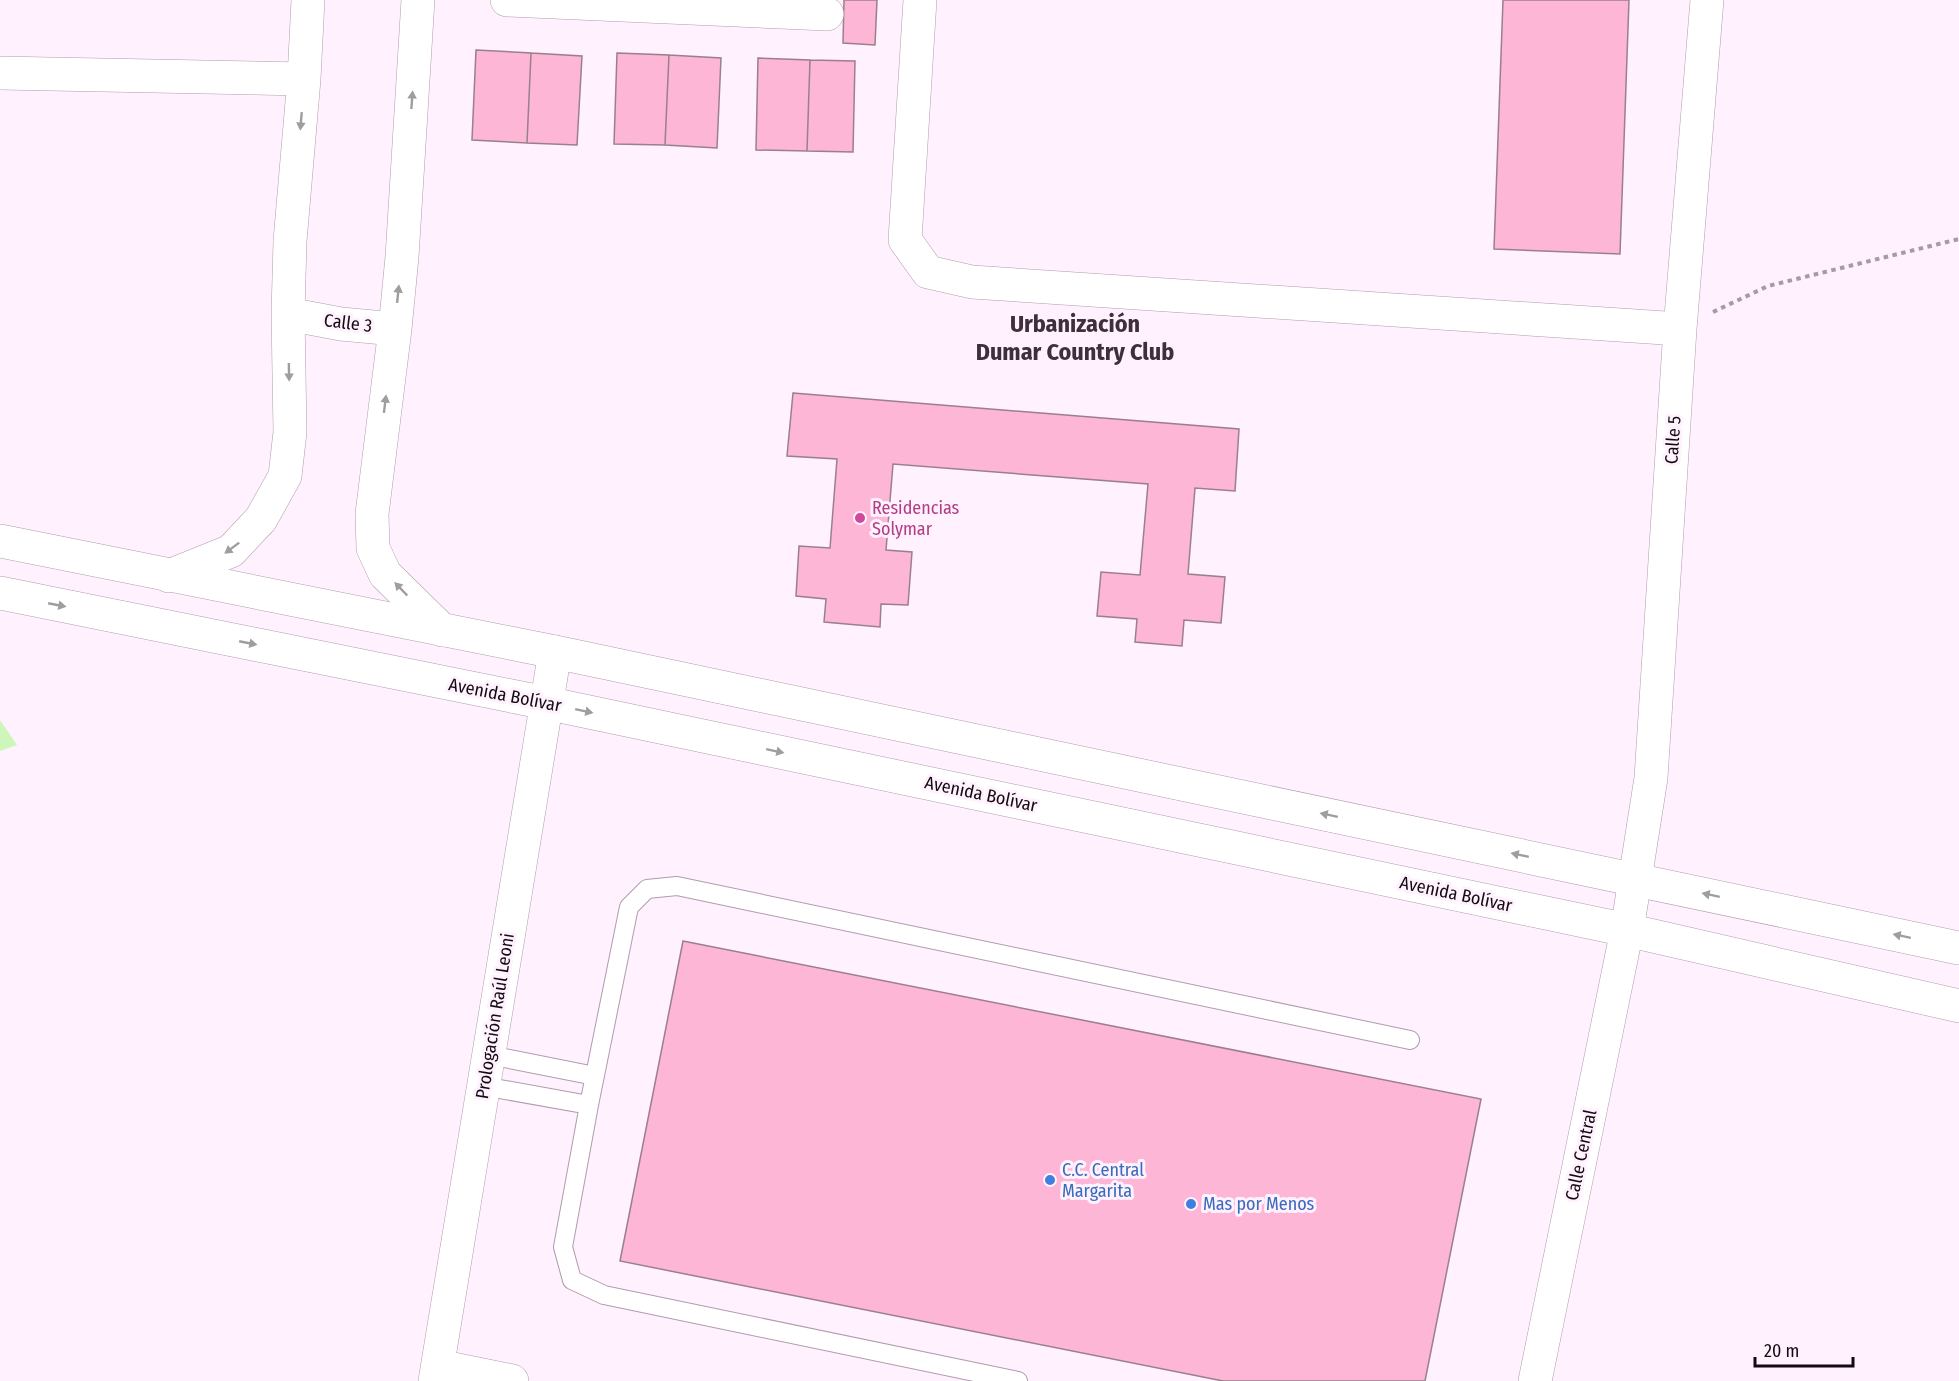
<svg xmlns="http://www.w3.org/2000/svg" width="1959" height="1381" viewBox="0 0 1959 1381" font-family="'Fira Sans Condensed',sans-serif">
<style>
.green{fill:#cdf6ba}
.building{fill:#fdb6d5;stroke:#9a808a;stroke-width:1.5}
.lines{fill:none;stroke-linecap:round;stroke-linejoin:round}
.service-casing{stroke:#b09cae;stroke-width:20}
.minor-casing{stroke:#b09cae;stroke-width:34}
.tertiary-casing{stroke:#b09cae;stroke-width:34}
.path{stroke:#a69aa4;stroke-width:4;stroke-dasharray:4.5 4.5;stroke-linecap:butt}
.service{stroke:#fff;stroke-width:18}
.minor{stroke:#fff;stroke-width:33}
.tertiary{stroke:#fff;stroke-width:33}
.oneway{fill:#a09da0}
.hotel-dot{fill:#d1479c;stroke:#fff1fd;stroke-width:2}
.shop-dot{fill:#3f7fe0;stroke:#fff1fd;stroke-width:2}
.labels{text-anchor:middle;stroke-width:6;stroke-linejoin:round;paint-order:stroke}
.street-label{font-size:18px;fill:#120b11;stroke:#fff1fd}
.hotel-label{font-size:18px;fill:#b23c85;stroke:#fff1fd;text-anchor:start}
.shop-label{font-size:18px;fill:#366cbe;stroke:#fff1fd;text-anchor:start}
.district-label{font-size:24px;font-weight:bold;fill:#3f2e3e;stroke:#fff1fd}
</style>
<rect width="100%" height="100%" fill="#fff1fd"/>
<!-- green -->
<path class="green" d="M0 720 17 745 0 751Z"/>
<!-- building -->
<path class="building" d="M844 0H877L875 45 843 43Z
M1503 0H1629L1620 254 1494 249Z
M476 50 531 53 527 143 472 140Z
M531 53 582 56 577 145 527 143Z
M617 53 669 55 665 145 614 144Z
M669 55 721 58 717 148 665 145Z
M758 58 810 60 807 151 756 150Z
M810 60 855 61 853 152 807 151Z
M793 393 1239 429 1235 491 1195 488 1188 574 1225 577 1221 623 1184 620 1182 646 1135 642 1137 619 1097 616 1101 572 1140 575 1148 484 893 464 886 550 912 552 908 605 881 604 880 627 824 622 826 599 796 596 799 546 830 548 837 459 787 456Z
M683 941 1481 1099 1425 1381H1223L620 1261Z"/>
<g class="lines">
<!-- service casing -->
<g class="service-casing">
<path id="service" d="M489 1055 595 1076
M483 1086 589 1105
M1018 1381 604 1295 572 1280 563 1247 589 1105 629 907 647 889 677 886 1410 1040"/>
</g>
<!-- minor casing -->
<g class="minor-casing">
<path id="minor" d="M507 0 827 14
M920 0 905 240 928 272 972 282 1680 329
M0 73 304 79
M288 314 341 324 395 329 402 257 418 0
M395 329 372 514 373 548 385 574 442 630
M169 576 231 551 261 519 285 476 290 432 288 314 290 241 304 79 308 0
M438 1366 512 1381
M435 1381 555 652
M1535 1381 1627 930 1651 778 1680 329 1707 0"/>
</g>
<!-- tertiary casing -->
<g class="tertiary-casing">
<path id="tertiary" d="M0 541 555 652 1959 948
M0 593 546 703 1627 930 1959 1006"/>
</g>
<!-- path -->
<path class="path" d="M1713 312 1768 286 1959 239"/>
<!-- service -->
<use href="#service" class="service"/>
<!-- minor -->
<use href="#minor" class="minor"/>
<!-- tertiary -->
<use href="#tertiary" class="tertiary"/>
</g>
<!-- one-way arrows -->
<defs><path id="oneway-solid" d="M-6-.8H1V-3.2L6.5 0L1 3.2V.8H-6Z" transform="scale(1.5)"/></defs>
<g class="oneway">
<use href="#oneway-solid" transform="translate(412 100) rotate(-86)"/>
<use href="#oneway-solid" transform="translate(301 121) rotate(95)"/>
<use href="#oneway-solid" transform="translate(398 294) rotate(-84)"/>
<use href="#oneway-solid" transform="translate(289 372) rotate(89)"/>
<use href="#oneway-solid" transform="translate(385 404) rotate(-83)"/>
<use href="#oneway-solid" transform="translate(232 548) rotate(143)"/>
<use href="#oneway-solid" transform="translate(401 589) rotate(-134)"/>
<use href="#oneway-solid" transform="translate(57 605) rotate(11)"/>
<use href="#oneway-solid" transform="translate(248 643) rotate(11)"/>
<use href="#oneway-solid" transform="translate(584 711) rotate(12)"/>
<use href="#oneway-solid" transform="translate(775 751) rotate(12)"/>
<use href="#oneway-solid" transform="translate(1329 815) rotate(-168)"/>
<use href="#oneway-solid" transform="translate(1520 855) rotate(-168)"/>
<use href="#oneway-solid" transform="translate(1711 895) rotate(-168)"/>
<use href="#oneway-solid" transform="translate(1902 936) rotate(-168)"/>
</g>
<!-- markers -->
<circle class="hotel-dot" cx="860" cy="518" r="6"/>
<g class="shop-dot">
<circle cx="1050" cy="1180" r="6"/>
<circle cx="1191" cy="1204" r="6"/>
</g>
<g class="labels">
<!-- street labels -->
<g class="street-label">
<text transform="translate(348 323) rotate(7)" y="6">Calle 3</text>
<text transform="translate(1673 440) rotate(-86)" y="6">Calle 5</text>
<text transform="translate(505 695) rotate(11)" y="6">Avenida Bolívar</text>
<text transform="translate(981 794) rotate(12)" y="6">Avenida Bolívar</text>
<text transform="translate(1456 894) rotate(12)" y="6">Avenida Bolívar</text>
<text transform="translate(495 1016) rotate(-81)" y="6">Prologación Raúl Leoni</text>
<text transform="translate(1581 1155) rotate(-78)" y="6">Calle Central</text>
</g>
<!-- hotel labels -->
<g class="hotel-label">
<text x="872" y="514">Residencias<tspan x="872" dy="21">Solymar</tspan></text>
</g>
<!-- shop labels -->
<g class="shop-label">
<text x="1062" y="1176">C.C. Central<tspan x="1062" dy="21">Margarita</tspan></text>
<text x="1203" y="1210">Mas por Menos</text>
</g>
<!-- district labels -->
<g class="district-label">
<text x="1075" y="332">Urbanización<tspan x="1075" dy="28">Dumar Country Club</tspan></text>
</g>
</g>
<!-- scale -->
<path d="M1755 1357v9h98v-9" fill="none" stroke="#120b11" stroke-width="3"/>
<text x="1764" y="1357" font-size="18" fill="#120b11" stroke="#fff1fd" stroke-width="4.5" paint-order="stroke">20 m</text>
</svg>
